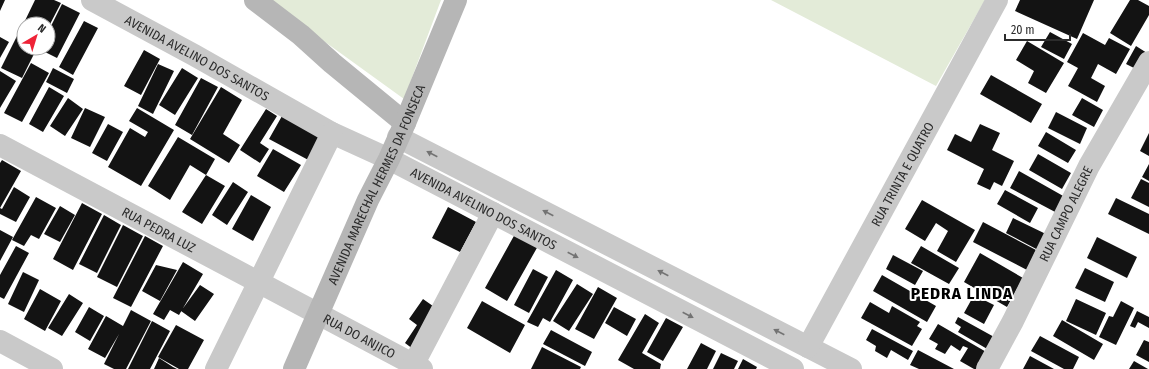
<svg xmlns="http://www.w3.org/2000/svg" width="1149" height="369" viewBox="0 0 1149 369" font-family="'Fira Sans Condensed',sans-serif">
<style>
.green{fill:#e3ebd8}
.building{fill:#131313}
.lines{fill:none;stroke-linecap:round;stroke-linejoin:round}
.street{stroke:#c9c9c9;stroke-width:22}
.secondary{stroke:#b6b6b6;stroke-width:22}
.oneway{fill:#737373}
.labels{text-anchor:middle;stroke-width:4;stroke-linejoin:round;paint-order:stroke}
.street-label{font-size:13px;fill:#2c2c2c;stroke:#fff}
.district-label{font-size:17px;font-weight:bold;letter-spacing:1px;fill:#000;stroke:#fff}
</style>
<rect width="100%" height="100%" fill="#fff"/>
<!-- green -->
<path class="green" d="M267 0H441L404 99Z
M771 0H985L936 86Z"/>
<!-- building -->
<path class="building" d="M0 0H5L0 11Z
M35 0H54L61 3 48 28V24H24V33L20 31Z
M1020 0H1094L1077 39 1015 11Z
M1130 0H1138L1149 6V15L1131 46 1110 33Z
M62 4 80 13 57 58 39 49 48 48V32Z
M84 21 98 28 73 75 59 67Z
M1050 32 1072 44 1064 59 1041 47Z
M1083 33 1105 45 1109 38 1130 49 1116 74 1098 64 1091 78 1105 86 1097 102 1068 86 1078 68 1067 62Z
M17 36 24 40V48H37L22 78 1 68Z
M0 37 9 42 0 58Z
M1027 41 1064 63 1046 93 1028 83 1034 71 1016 60Z
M1136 46 1147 53 1138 70 1126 64Z
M144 50 160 59 141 95 124 86Z
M31 63 49 73 22 122 4 113Z
M158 64 174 71 153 114 138 106Z
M53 68 74 79 67 93 46 82Z
M182 68 198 78 175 115 159 105Z
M0 71 16 81 0 108Z
M991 75 1042 104 1031 123 980 94Z
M201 78 218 87 192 135 175 125Z
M49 87 64 96 43 132 29 124Z
M221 87 242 100 223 134 240 145 229 163 190 139Z
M68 98 83 109 65 136 50 126Z
M1082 98 1103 110 1094 127 1072 115Z
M85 108 105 117 90 147 71 138Z
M137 108 174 130 141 186 108 167 130 128 145 137 148 132 129 121Z
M266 109 277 116 260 143 269 149 260 163 240 150Z
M1056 112 1087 128 1080 144 1048 128Z
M282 116 326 140 314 163 269 139Z
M108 124 123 132 107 161 92 153Z
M980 124 1000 133 992 150 1014 161 1002 186 994 182 990 190 977 184 984 169 947 150 955 134 971 142Z
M1046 132 1076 150 1068 163 1038 146Z
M1149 133V156L1140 151Z
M178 137 215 159 206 175 190 165 170 200 148 186Z
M273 149 301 165 284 192 257 176Z
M1038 154 1071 173 1062 189 1029 170Z
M2 160 21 171 0 208V163Z
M1149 164V181L1142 177Z
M1019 171 1065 197 1057 213 1010 188Z
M206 175 225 186 202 224 182 212Z
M1141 179 1149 183V207L1131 198Z
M233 182 248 192 227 225 212 215Z
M14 187 30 197 16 222 0 214V208L2 209Z
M1005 190 1038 208 1030 223 997 204Z
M251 195 271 207 253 241 232 229Z
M36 197 56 208 39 239 31 235 24 246 12 240Z
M1116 198 1149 214V234L1108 214Z
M922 200 975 230 956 262 937 251 948 231 936 223 925 241 905 229Z
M82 203 102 214 73 270 53 259Z
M60 206 75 215 60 242 44 234Z
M448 207 476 222 460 252 432 238Z
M104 215 121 225 97 273 79 264Z
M1013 218 1048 235 1040 251 1006 233Z
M983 222 1036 250 1027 270 973 242Z
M123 225 143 236 117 287 97 277Z
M0 230 13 237 0 261Z
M515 234 538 246 507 301 485 288Z
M145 236 163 246 131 307 113 298Z
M1097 237 1137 257 1127 278 1087 258Z
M16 246 29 253 4 299 0 297V275Z
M921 246 959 268 949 284 911 263Z
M980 253 1023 278 1007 307 964 282Z
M893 255 923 271 915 285 886 269Z
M183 262 203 274 179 315 170 310 164 320 153 314Z
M156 265 177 270 160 301 142 291Z
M1085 268 1114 282 1105 302 1075 288Z
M533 269 548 277 529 313 514 305Z
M556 270 573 280 550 322 543 318 538 327 527 322Z
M23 272 39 280 24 312 8 304Z
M882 275 936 306 927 322 873 291Z
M577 284 593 294 569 331 553 321Z
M200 285 214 294 195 321 181 311Z
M598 287 617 298 594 339 575 329Z
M40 289 61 301 45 331 24 319Z
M69 294 83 303 62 336 48 328Z
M974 295 994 305 984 324 964 313Z
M423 299 440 311 413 349 405 343 417 325 409 319Z
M1076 299 1106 313 1096 335 1066 321Z
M482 301 525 325 510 353 467 328Z
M1121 301 1134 308 1116 345 1099 337 1109 316 1113 317Z
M870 302 889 313 892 306 920 322 917 326 922 329 912 346 861 318Z
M89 307 104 316 90 341 75 332Z
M614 307 636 319 627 336 605 323Z
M131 310 151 321 126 369H114L104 364 119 334 105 358 88 349 106 316 123 326Z
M1137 311 1149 317V328L1138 322 1135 328 1130 326Z
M645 314 659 323 642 353 661 364 660 369H634L618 360Z
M958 317 996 338 989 350 958 332 961 327 955 323Z
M666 318 683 327 663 361 647 352Z
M1062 320 1103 344 1094 360 1053 336Z
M152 321 170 331 150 369H128Z
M938 324 988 353 981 364 978 362 977 369H974L960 361 968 348 963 346 960 351 951 345 945 354 935 349 938 344 929 339Z
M176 325 204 340 188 369H179L158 357Z
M872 329 913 351 908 360 891 350 887 358 875 351 876 346 866 340Z
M551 330 592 352 585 366 543 344Z
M1040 336 1079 357 1073 369H1064L1031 351Z
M1144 340 1149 342V362L1136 355Z
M701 343 716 351 707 369H687Z
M542 347 581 367 580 369H531Z
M918 350 954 369H919L910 365Z
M721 353 738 361 734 369H713Z
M1030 356 1054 369H1023Z
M159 358 173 367 177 369H154Z
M743 359 757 367 756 369H738Z
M1134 361 1148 369H1129Z"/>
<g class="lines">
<!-- street -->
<g class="street">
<path id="s1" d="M92 0 194 55 332 133 389 159 793 369"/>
<path d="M398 137 851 369"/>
<path id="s2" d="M0 145 422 369"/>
<path d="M0 341 52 369"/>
<path id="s3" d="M808 347 997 0"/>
<path d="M216 369 332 133"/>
<path d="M411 369 493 213"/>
<path id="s4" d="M987 369 1013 321 1089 166 1149 62"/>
</g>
<!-- secondary -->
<g class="secondary">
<path d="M255 0 301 35 332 63 405 123"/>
<path id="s5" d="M294 369 368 200 389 159 405 123 456 0"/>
</g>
</g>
<!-- one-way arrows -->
<defs><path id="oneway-solid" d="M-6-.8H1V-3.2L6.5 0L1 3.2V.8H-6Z"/></defs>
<g class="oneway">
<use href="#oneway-solid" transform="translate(432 154) rotate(-153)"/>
<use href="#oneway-solid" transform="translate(548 213) rotate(-153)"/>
<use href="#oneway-solid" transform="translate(573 255) rotate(27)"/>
<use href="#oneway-solid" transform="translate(663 273) rotate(-153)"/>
<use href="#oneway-solid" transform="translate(688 315) rotate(27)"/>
<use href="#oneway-solid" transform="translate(779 332) rotate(-153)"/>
</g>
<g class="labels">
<!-- street labels -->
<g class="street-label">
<text dy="5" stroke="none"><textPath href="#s1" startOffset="120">AVENIDA AVELINO DOS SANTOS</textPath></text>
<text dy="5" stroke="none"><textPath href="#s3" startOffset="197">RUA TRINTA E QUATRO</textPath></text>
<text dy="5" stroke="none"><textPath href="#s5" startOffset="202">AVENIDA MARECHAL HERMES DA FONSECA</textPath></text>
<text dy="5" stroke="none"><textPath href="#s1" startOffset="444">AVENIDA AVELINO DOS SANTOS</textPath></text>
<text dy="5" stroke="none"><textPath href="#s4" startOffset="174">RUA CAMPO ALEGRE</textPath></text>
<text dy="5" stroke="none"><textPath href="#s2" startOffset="180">RUA PEDRA LUZ</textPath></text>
<text dy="5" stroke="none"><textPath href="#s2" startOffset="407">RUA DO ANJICO</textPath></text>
</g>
<!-- district labels -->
<g class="district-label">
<text x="962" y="299">PEDRA LINDA</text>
</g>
</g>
<!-- north arrow -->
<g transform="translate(36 36) rotate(38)"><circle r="19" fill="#ffffff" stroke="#ababab"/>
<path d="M0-3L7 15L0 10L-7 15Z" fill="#ef2337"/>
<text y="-6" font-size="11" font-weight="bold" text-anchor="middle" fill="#2c2c2c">N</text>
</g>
<!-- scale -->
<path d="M1005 34v6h65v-6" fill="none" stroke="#2c2c2c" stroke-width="2"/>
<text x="1011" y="34" font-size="12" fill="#2c2c2c" stroke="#ffffff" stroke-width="3" paint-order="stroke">20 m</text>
</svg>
